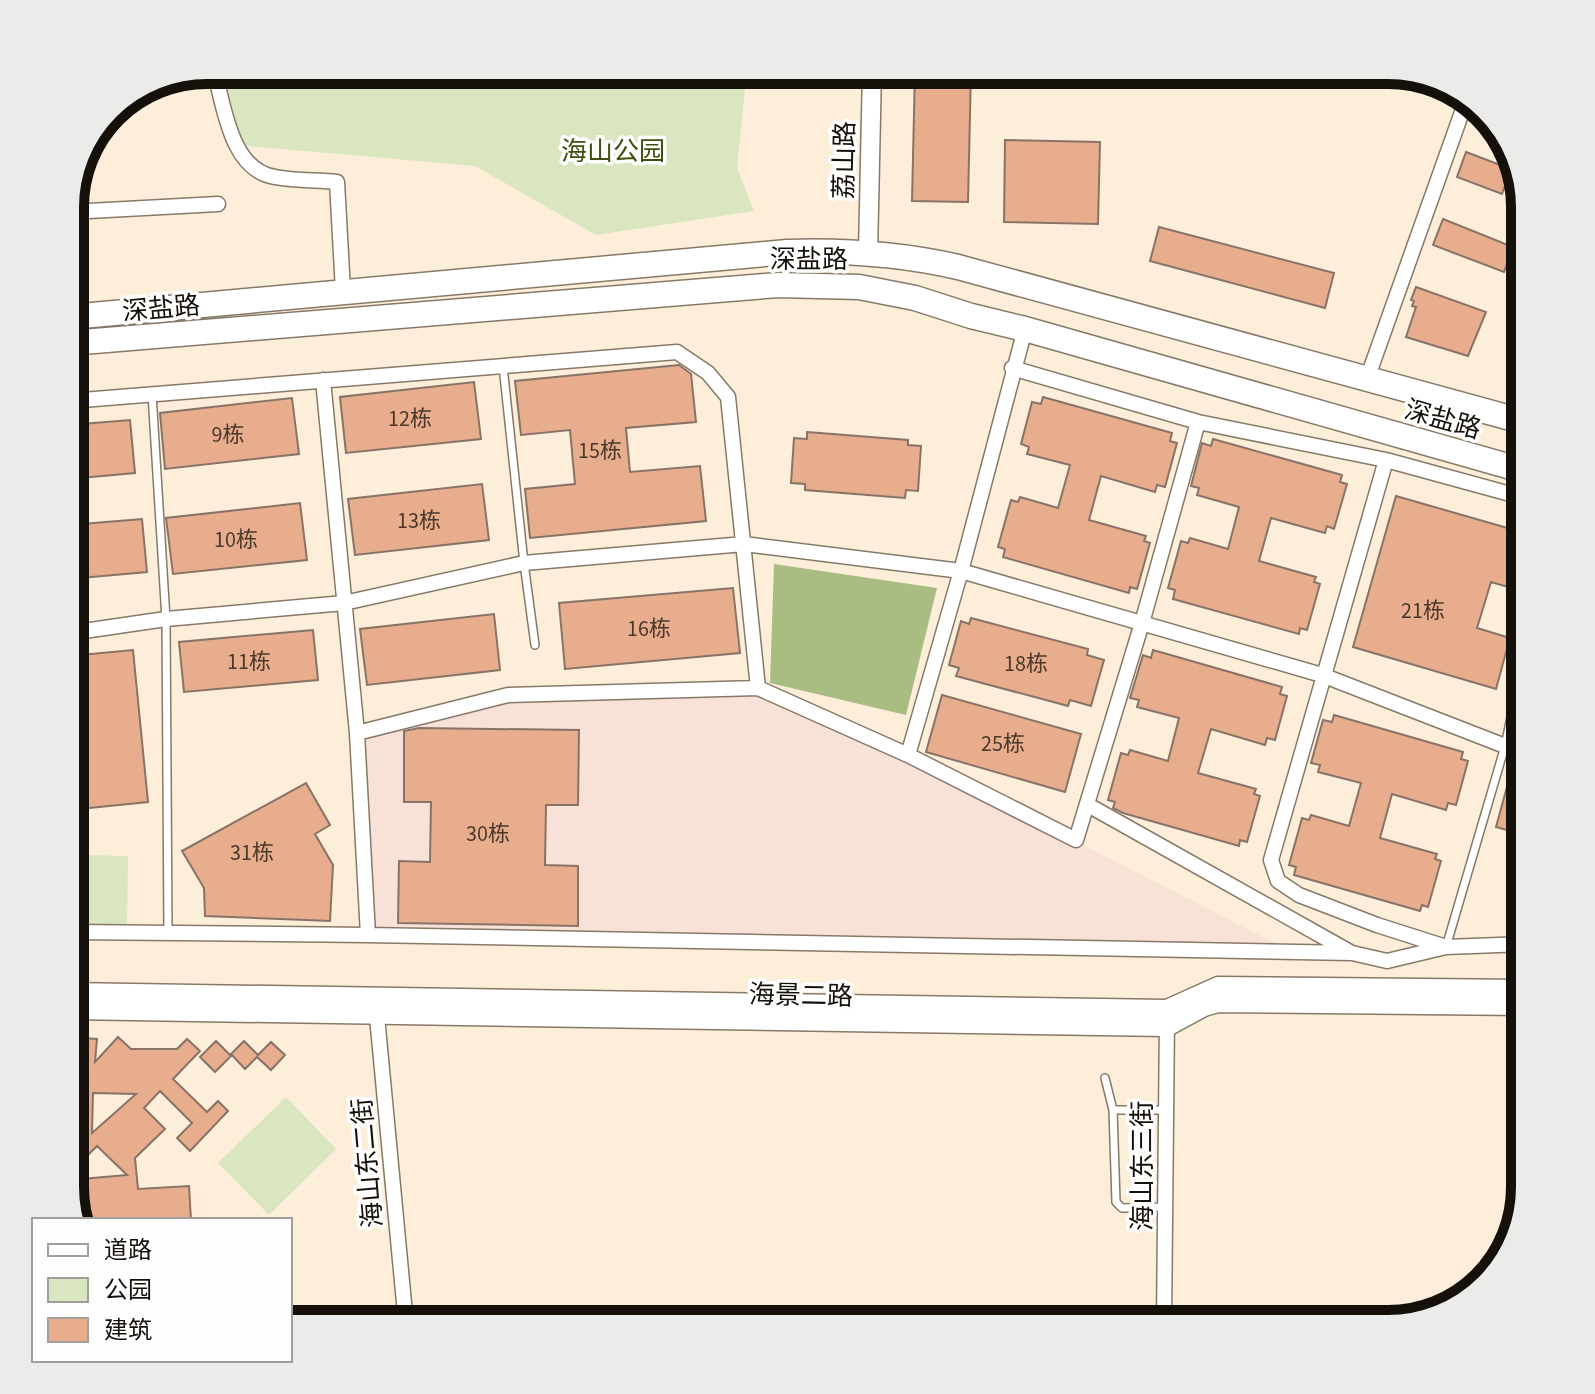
<svg xmlns="http://www.w3.org/2000/svg" width="1595" height="1394" viewBox="0 0 1595 1394" font-family="'Source Sans 3','Noto Sans SC',sans-serif">
<style>
.commercial{fill:#f8e1d6}
.green{fill:#d9e6c0}
.forest{fill:#a9bc82}
.building{fill:#e8ad8d;stroke:#887368;stroke-width:2;fill-rule:evenodd}
.lines{fill:none;stroke-linecap:round;stroke-linejoin:round}
.service-casing{stroke:#877967;stroke-width:10}
.minor-casing{stroke:#877967;stroke-width:17}
.tertiary-casing{stroke:#877967;stroke-width:21}
.primary-casing{stroke:#877967;stroke-width:27}
.service{stroke:#fff;stroke-width:7}
.minor{stroke:#fff;stroke-width:14}
.tertiary{stroke:#fff;stroke-width:18}
.primary{stroke:#fff;stroke-width:24}
.labels{text-anchor:middle;stroke-width:7;stroke-linejoin:round;paint-order:stroke}
.number-label{font-size:22px;fill:#4a382b}
.park-label{font-size:26px;fill:#3f4f0e;stroke:#fefefe}
.street-label{font-size:26px;fill:#15110a;stroke:#fefefe}
.rim{fill:none;stroke:#15110a;stroke-width:10}
</style>
<rect width="100%" height="100%" fill="#fdeeda"/>
<!-- commercial -->
<path class="commercial" d="M758 688 908 755 1292 952 368 935 357 733 508 695Z"/>
<!-- green -->
<path class="green" d="M214 70H747L737 168 754 211 596 235 475 166 236 145Z
M86 855 128 856 127 926 85 925Z
M286 1097 336 1149 269 1215 218 1163Z"/>
<!-- forest -->
<path class="forest" d="M774 564 937 588 906 715 770 683Z"/>
<!-- building -->
<path class="building" d="M915 70H971L968 202 912 201Z
M1005 140 1100 142 1098 224 1004 222Z
M1466 152 1511 169 1502 194 1457 177Z
M1443 219 1513 247 1504 272 1433 245Z
M1159 227 1334 273 1325 308 1150 261Z
M1416 287 1486 312 1468 356 1406 337 1416 307 1412 306 1414 301 1411 300Z
M679 365 691 374 696 422 626 428 630 472 700 466 706 521 530 538 525 489 575 484 570 430 521 435 515 381Z
M474 382 481 439 346 453 340 397Z
M1043 397 1172 433 1170 441 1177 443 1165 487 1157 485 1155 492 1101 476 1089 520 1146 536 1144 541 1150 543 1137 589 1130 587 1129 593 1003 557 1005 549 998 547 1011 500 1018 502 1020 497 1058 508 1070 465 1027 454 1029 447 1021 444 1032 402 1041 404Z
M292 398 299 454 165 469 160 413Z
M130 420 135 473 70 479V425Z
M807 432 908 440V445L921 446 918 491 906 490 905 498 805 490V484L791 483 794 438 807 439Z
M1213 439 1342 475 1340 482 1347 484 1334 529 1327 526 1325 533 1271 518 1259 561 1316 577 1314 582 1320 584 1307 630 1300 628 1299 634 1173 599 1175 590 1168 588 1181 541 1188 543 1190 538 1228 549 1239 507 1197 495 1199 488 1191 486 1202 443 1211 446Z
M482 484 489 540 355 555 348 499Z
M1396 496 1525 533V592L1491 582 1477 628 1510 638 1496 689 1353 647Z
M300 503 307 560 173 574 166 518Z
M142 519 147 572 70 579V525Z
M733 588 740 653 565 669 559 603Z
M494 614 500 670 367 685 360 629Z
M971 618 1088 649 1087 655 1104 660 1091 706 1070 700 1068 706 956 676 959 668 949 665 961 621 969 624Z
M313 630 318 680 184 692 179 642Z
M133 650 148 802 70 810V656Z
M1153 650 1282 687 1280 694 1287 696 1275 740 1267 738 1265 745 1211 729 1198 773 1256 789 1254 794 1260 796 1247 842 1240 840 1239 846 1123 813 1113 808 1115 802 1108 800 1121 753 1128 755 1130 750 1168 761 1179 718 1137 707 1139 700 1130 698 1143 655 1151 658Z
M942 695 1081 734 1065 792 926 752Z
M1334 715 1463 752 1461 759 1468 761 1456 805 1448 803 1446 810 1392 794 1380 838 1437 854 1435 859 1441 861 1428 907 1422 905 1420 911 1294 875 1296 867 1289 865 1302 818 1309 820 1311 815 1349 826 1361 783 1318 772 1320 765 1311 763 1323 720 1332 722Z
M419 728 579 730 578 805H546L545 865 578 866V926L398 923 399 861 430 862 431 802H404V731Z
M1511 772 1525 775V835L1496 827Z
M306 783 330 825 315 834 333 865 330 921 205 916 204 888 182 851Z
M118 1037 131 1049H177L187 1039 200 1051 173 1079 207 1112 218 1101 228 1111 190 1151 177 1138 192 1123 160 1091 144 1108 165 1129 135 1158 138 1189 189 1186 191 1220H81L70 1196V1180L127 1175 97 1146 70 1173V1050L82 1051 83 1038 97 1039 95 1062ZM93 1093 136 1094 92 1133Z
M216 1041 231 1056 215 1072 200 1057Z
M244 1041 258 1055 271 1042 285 1055 271 1070 257 1057 245 1069 231 1054Z"/>
<g class="lines">
<!-- service casing -->
<g class="service-casing">
<path id="service" d="M503 366 524 563 535 645
M152 394 166 619 168 933
M1446 947 1505 746 1525 650
M1105 1078 1113 1110
M1165 1207 1122 1208 1116 1202 1113 1110H1166"/>
</g>
<!-- minor casing -->
<g class="minor-casing">
<path id="minor" d="M214 70C224 105 230 170 275 177 295 181 316 180 337 182L343 291
M1386 70 1457 92
M70 212 218 204
M1012 368 1198 422 1386 460 1525 498
M1367 379 1467 98
M323 380 357 733 368 935
M70 401 677 352 708 373 728 397 758 688
M1386 460 1271 860 1278 881 1299 895 1377 925 1446 947 1525 944
M70 633 166 619 344 603 524 563 744 544 961 571 1322 675 1505 746 1525 751
M357 733 508 695 758 688 908 755 1076 840 1142 623 1198 422
M908 755 961 571 1025 329
M1088 805 1350 952
M70 932 368 935 1352 953 1387 961 1446 947
M376 1006 406 1324
M1164 1324 1167 1016"/>
</g>
<!-- tertiary casing -->
<g class="tertiary-casing">
<path id="tertiary" d="M868 252 872 70
M70 992 1167 1009 1218 986 1525 989
M70 1010 1167 1027 1204 1007 1218 1003 1525 1006"/>
</g>
<!-- primary casing -->
<g class="primary-casing">
<path id="primary" d="M70 317 787 252C846 250 901 254 958 267L1525 422
M70 343 778 285 859 287 915 298 971 316 1025 329 1525 471"/>
</g>
<!-- service -->
<use href="#service" class="service"/>
<!-- minor -->
<use href="#minor" class="minor"/>
<!-- tertiary -->
<use href="#tertiary" class="tertiary"/>
<!-- primary -->
<use href="#primary" class="primary"/>
</g>
<g class="labels">
<!-- number labels -->
<g class="number-label">
<text x="410" y="426">12栋</text>
<text x="228" y="442">9栋</text>
<text x="600" y="458">15栋</text>
<text x="419" y="528">13栋</text>
<text x="236" y="547">10栋</text>
<text x="1423" y="618">21栋</text>
<text x="649" y="636">16栋</text>
<text x="249" y="669">11栋</text>
<text x="1026" y="671">18栋</text>
<text x="1003" y="751">25栋</text>
<text x="488" y="841">30栋</text>
<text x="252" y="860">31栋</text>
</g>
<!-- park labels -->
<g class="park-label">
<text x="613" y="160">海山公园</text>
</g>
<!-- street labels -->
<g class="street-label">
<text transform="translate(844 160) rotate(-89)" y="9">荔山路</text>
<text x="809" y="268">深盐路</text>
<text transform="translate(161 308) rotate(-5)" y="9">深盐路</text>
<text transform="translate(1443 419) rotate(16)" y="9">深盐路</text>
<text transform="translate(801 995) rotate(1)" y="9">海景二路</text>
<text transform="translate(367 1163) rotate(-95)" y="9">海山东二街</text>
<text transform="translate(1142 1166) rotate(-90)" y="9">海山东三街</text>
</g>
</g>
<!-- crop -->
<path d="M0 0H1595V1394H0ZM207 84H1388A123 123 0 0 1 1511 207V1187A123 123 0 0 1 1388 1310H207A123 123 0 0 1 84 1187V207A123 123 0 0 1 207 84Z" fill="#ebebea" fill-rule="evenodd"/>
<path class="rim" d="M207 84H1388A123 123 0 0 1 1511 207V1187A123 123 0 0 1 1388 1310H207A123 123 0 0 1 84 1187V207A123 123 0 0 1 207 84Z"/>
<!-- legend -->
<rect x="32" y="1218" width="260" height="144" fill="#fefefe" stroke="#a19f9c" stroke-width="2"/>
<rect x="48" y="1244" width="40" height="12" fill="#ffffff" stroke="#a19f9c" stroke-width="2"/>
<text x="104" y="1258" font-size="24" fill="#15110a">道路</text>
<rect x="48" y="1278" width="40" height="24" fill="#d9e6c0" stroke="#a19f9c" stroke-width="2"/>
<text x="104" y="1298" font-size="24" fill="#15110a">公园</text>
<rect x="48" y="1318" width="40" height="24" fill="#e8ad8d" stroke="#a19f9c" stroke-width="2"/>
<text x="104" y="1338" font-size="24" fill="#15110a">建筑</text>
</svg>
